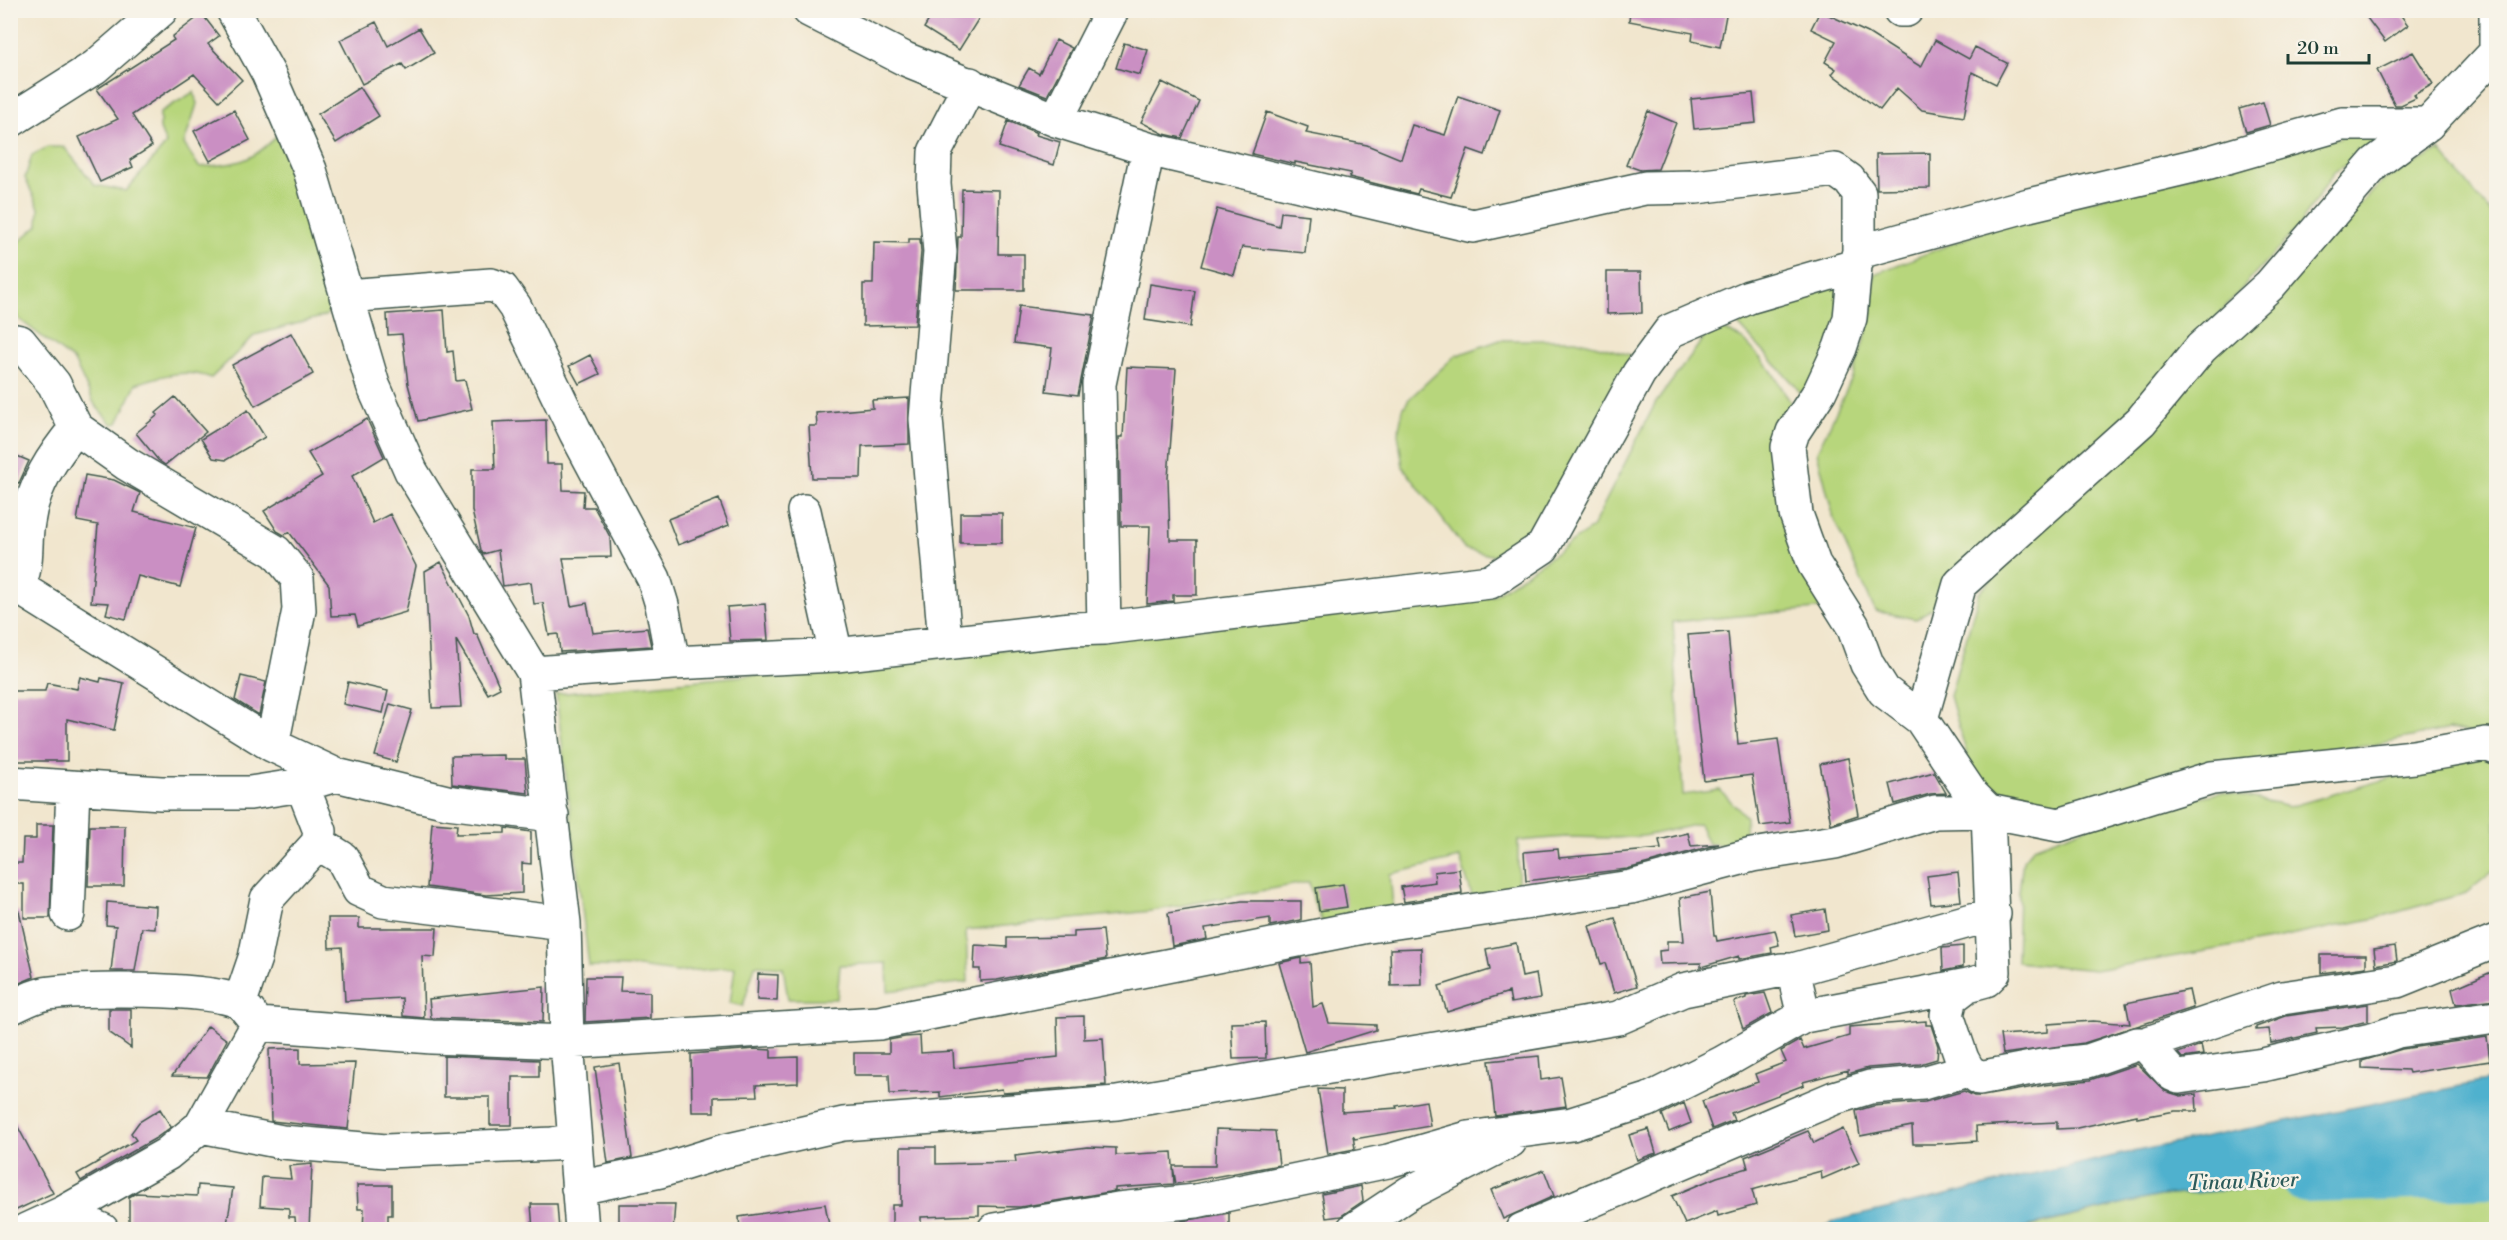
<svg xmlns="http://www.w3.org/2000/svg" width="2507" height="1240" viewBox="0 0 2507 1240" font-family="'Libre Bodoni',serif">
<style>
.green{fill:#b7d67c;stroke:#6b8a58;stroke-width:1.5}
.water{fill:#4fb1ce;stroke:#377781;stroke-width:1.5}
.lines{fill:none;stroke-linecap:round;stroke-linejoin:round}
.river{stroke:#4fb1ce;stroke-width:48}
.building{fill:#ca8fc3}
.minor-casing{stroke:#3e564b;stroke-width:36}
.minor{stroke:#fff;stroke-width:33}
.labels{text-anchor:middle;stroke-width:5;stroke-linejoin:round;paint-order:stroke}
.water-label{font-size:21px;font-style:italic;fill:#2b5a5a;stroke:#f7f3e8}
</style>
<rect width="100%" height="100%" fill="#f7f3e8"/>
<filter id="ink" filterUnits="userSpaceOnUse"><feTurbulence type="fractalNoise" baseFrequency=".0167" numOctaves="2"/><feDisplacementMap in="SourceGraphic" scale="12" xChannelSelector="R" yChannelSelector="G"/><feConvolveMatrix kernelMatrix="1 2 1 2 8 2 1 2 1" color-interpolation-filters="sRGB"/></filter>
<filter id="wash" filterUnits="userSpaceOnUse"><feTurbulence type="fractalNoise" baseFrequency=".008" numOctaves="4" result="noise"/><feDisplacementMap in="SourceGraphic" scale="24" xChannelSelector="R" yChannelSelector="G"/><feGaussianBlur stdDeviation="1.35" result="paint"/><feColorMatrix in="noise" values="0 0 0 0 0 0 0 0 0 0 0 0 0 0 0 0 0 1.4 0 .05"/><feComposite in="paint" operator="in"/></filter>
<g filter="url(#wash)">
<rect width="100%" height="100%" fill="#f1e6ce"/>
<!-- green -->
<path class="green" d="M194 92 197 104 184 144 199 167C243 163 251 163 283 130L333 270 329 312 325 316 255 335 211 378C187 368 159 376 136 384L118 423 112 424 95 405 74 361 19 319 11 306 10 244 19 242 38 225 39 208 25 178 32 155 48 147H64L95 185 126 191 166 144 160 129V112Z
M2374 129 2389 139 2334 172 2299 226 1978 578 1916 619 1875 611 1834 519 1817 452 1854 374 1872 314 1874 274 2010 221Z
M2440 150 2496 219V738L2449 729 2373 745 2239 763 2035 812 1972 772 1950 696 1979 593 2021 548 2189 381 2384 180Z
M1863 275 1815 413 1793 383 1733 319Z
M1714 324 1744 340 1771 370 1800 418 1805 498 1849 606 1673 622 1683 795 1720 790 1746 817 1744 846 1708 844 1699 824 1644 836 1616 838 1566 837 1518 841V887L1472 896 1460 858 1390 874 1393 907 1324 926 1314 903 1309 882 1151 911 966 930 968 982 888 991 887 963 840 965 837 999H788L783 967 755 965 743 1006 730 1003 735 967 677 972 638 967 589 966 556 694 929 658 1493 596 1592 528 1655 404Z
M1500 340H1576L1638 357 1581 501 1499 557 1465 549 1403 467 1398 433 1403 409 1409 399 1455 356Z
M2480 752 2496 764V869L2466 893 2376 918 2270 940 2095 970 2017 962 2019 892 2023 860 2034 847 2121 814 2223 792 2289 807Z
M2496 1167V1229L2017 1230 2159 1196Z"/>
<!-- water -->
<path class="water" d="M2496 1079V1167L2159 1196 2017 1229H1820L1835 1221 2122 1154Z"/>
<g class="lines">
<!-- river -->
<path class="river" d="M2306 1179 2496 1174"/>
</g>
<g id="blocks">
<!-- building -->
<path class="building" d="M935 10H984L959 50 924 28Z
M1630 10H1727L1720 47 1692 41 1693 33 1629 21Z
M2361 10H2397L2408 25 2385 42Z
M1820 11 1868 33 1921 67 1935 40 1969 59 1975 47 2007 63 1996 84 1972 72 1964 117 1922 110 1897 88 1880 110 1832 74 1836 69 1825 62 1836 41 1811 29Z
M202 14 219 36 208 44 242 80 219 101 194 74 132 115 152 146 130 160 133 167 100 182 79 137 118 119 97 89 174 40 172 37Z
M376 22 388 46 419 28 434 53 406 70 402 64 362 84 340 40Z
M1056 40 1072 48 1047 96 1019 85 1029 68 1039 74Z
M1124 43 1148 50 1140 75 1116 68Z
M2413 52 2433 84 2414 95 2416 98 2401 105H2395L2377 70Z
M1162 82 1199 101 1182 138 1164 134 1141 122Z
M360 87 379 116 336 143 318 114Z
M1753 93 1756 123 1694 129 1691 99Z
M1458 96 1500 110 1485 155 1468 149 1451 197 1419 189 1417 194 1349 177 1351 173 1295 162V164L1252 154 1267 112 1308 127 1306 133 1367 145 1401 159 1412 125 1445 135Z
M2263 102 2270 125 2246 132 2239 109Z
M234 110 250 140 210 161 194 131Z
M1648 111 1676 123 1658 169 1640 170 1626 165Z
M1008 121 1037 133 1036 135 1060 142 1054 165 999 147Z
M1930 153V188L1877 189 1876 154Z
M962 189 999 190 998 254H1024V290H956L958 237H961Z
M1217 209 1279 226 1281 212 1309 215 1305 253 1242 247 1234 275 1201 266Z
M909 239H920L921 252 915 325 863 326V284H873L874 242 909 243Z
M1607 272H1641L1642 313 1607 314Z
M1150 284 1195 291 1190 327 1145 320Z
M1019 306 1094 315 1078 395 1046 391 1052 348 1014 343Z
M444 310 447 352 453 351 456 381 465 380 472 409 418 421 408 384 402 334 388 335 387 314Z
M291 333 313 374 255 406 232 365Z
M590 355 600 374 579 384 569 366Z
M1127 367 1176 369 1168 478 1170 540H1197V595H1173V601L1147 604 1150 526H1121L1119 437H1123Z
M175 397 206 432 165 465 158 460 136 433 158 415 156 413Z
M909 398V444L862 446 861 478H812L809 426H817L816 413 873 408 872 400Z
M248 410 265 437 226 460 213 458 201 439Z
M367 419 384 457 352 476 373 523 390 514 416 566 406 612 358 626 355 615 331 616 329 585 289 532 284 535 277 531 264 511 322 476 308 453Z
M546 420 547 464H562L563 490 584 491 583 507H594L610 537 611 557 563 558 571 606 587 603 593 633 647 628 651 646 560 652 558 634 549 635 543 603 534 604 531 582 503 586 498 550 483 554 481 550 472 511V469H495L493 422Z
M10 453 29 461 19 483 10 480Z
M85 475 114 480 140 493 134 512 196 528 180 587 138 576 126 619 106 614 109 603 91 602 98 525 77 521Z
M719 499 729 525 678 545 668 519Z
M960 513H1002V543H960Z
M441 562 469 616 474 634H477L500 688 488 694 456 640 461 707 432 708 425 571Z
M765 604 768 640 730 641 727 607Z
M1728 632 1738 744 1778 739 1790 822 1760 826 1752 775 1704 781 1688 635Z
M241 676 266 682 259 715 235 700Z
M80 677 100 682 101 678 124 683 114 730 67 719V761H10V691H45L47 683 77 689Z
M348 682 388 691 383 713 343 704Z
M390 704 412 710 396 762 375 756Z
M504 755V759H525L528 793 452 784 451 756Z
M1848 758 1858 815 1831 824 1820 764Z
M1934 772 1946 793 1930 794 1895 804 1890 784Z
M432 823 457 825 456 834 505 833V828L531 832V864L522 863V893L486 895 427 887Z
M36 825H53L50 918H24V884H10V863H22L23 839H36Z
M90 826H125L124 886H88Z
M1688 833 1691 846 1719 844 1627 869 1526 881 1524 852 1558 849 1559 858 1661 849 1659 840Z
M1459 869 1462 893 1404 902 1401 887 1435 882 1434 872Z
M1958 872 1961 901 1931 904 1927 876Z
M1343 884 1347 907 1319 911 1316 888Z
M1710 892 1714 936H1716L1717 941 1775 930 1779 945 1771 947 1772 953 1739 959V956L1701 967V963L1660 964 1659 951 1667 950V941H1684L1680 898Z
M1242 901H1301V920L1270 926V918L1205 928 1207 939 1172 946 1168 913Z
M107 902 156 906 155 929 142 928 135 971H111L116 926 106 925Z
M1825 909 1828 930 1795 936 1791 915Z
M19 911 34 977 10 987V912Z
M328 918H359V928H437L435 957 422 956 424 1018 403 1016 402 998 345 1001 342 947 329 948Z
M1615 918 1637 986 1614 993 1605 963 1601 964 1589 926Z
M1103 930 1106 959 997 980 980 981V969H974L975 945 1007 947V938L1074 937V932Z
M1516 943 1522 977 1536 974 1540 998 1511 1003 1509 992 1447 1012 1439 986 1490 970 1486 949Z
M1963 946V967L1943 971 1942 948Z
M2395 946 2397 961 2376 965 2374 949Z
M1421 948 1422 985 1391 986 1390 949Z
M2321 955H2366V967L2321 973Z
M1301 958V963L1310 962 1313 1007 1323 1004 1329 1023 1376 1025V1030L1305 1052 1279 963Z
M2496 970V999L2456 1004 2452 989Z
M758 974 778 975 777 1001 757 1000Z
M586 977H621L620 991 650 992V1018L585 1022Z
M544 987 543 1022 431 1018 429 999Z
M2189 990 2193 1008 2084 1043 2003 1054 2000 1035 2048 1032V1024L2093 1021 2130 1024 2126 1003Z
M1765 993 1772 1013 1743 1029 1734 1002 1746 998V996Z
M2368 1004V1021L2343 1027 2316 1028 2317 1033 2282 1041 2271 1043 2269 1029 2256 1030V1027L2286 1016Z
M109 1009H131V1048L109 1032Z
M1084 1016V1039L1103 1038 1106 1085 1003 1093 1002 1089 940 1097V1092L890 1094 889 1075H854V1053H889V1040L905 1037 920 1036 921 1053 953 1051 954 1068 1058 1057 1057 1017Z
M1926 1021V1025H1931L1938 1046 1937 1059 1920 1064 1868 1068 1848 1074V1070L1803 1082 1804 1085 1731 1113 1734 1120 1712 1129 1702 1101 1758 1082 1755 1074 1786 1062 1781 1051 1800 1040 1804 1049 1849 1036V1027Z
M1265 1022 1266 1058 1233 1059 1231 1023Z
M208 1026 227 1040 207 1077 172 1076Z
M2487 1037 2490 1061 2409 1073 2408 1070 2362 1068V1061L2402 1049Z
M2201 1045 2203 1055 2182 1058 2178 1053Z
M300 1048V1064L355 1063 348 1129 271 1121 269 1049Z
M755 1049 771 1050V1058L798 1057V1083L756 1085 757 1096 714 1097V1112H692L691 1054Z
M444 1056 539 1060V1077H512V1125H490V1097H444Z
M1539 1056 1541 1080 1561 1077 1566 1106 1495 1116 1489 1061Z
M619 1063 632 1158 608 1163 595 1067Z
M2137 1064 2165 1091 2181 1096 2196 1094 2197 1111H2175L2137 1118V1115L2077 1128 2057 1129V1122L1976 1126 1977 1141 1936 1144H1913L1912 1126 1860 1136 1856 1111 1873 1106 1925 1102 1964 1091 1974 1096H1983L2045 1085 2090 1080Z
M1318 1089 1342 1090V1112L1397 1108 1396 1106 1426 1101 1430 1126 1355 1139 1353 1136 1355 1149 1328 1154Z
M1684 1103 1691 1123 1669 1132 1662 1114Z
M160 1109 171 1127 156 1138 81 1181 77 1174 136 1140 131 1133 139 1122Z
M10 1112 53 1193 10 1213Z
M1216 1129 1275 1131 1279 1165 1176 1184 1173 1167 1174 1184 1115 1188V1191L1020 1207 979 1206V1215L921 1217V1230H892V1205H901V1147H936V1164L1016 1162 1015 1156 1088 1147 1116 1148V1155L1172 1152 1173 1166H1215Z
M1649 1129 1656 1153 1637 1160 1629 1135Z
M1843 1129 1859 1163 1822 1179 1821 1171 1752 1190 1756 1205 1718 1216 1717 1211 1685 1224 1672 1196 1717 1177 1748 1168 1745 1157 1808 1131 1814 1143Z
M312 1164 309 1229 296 1230 295 1217H289V1208L260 1206 262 1177 291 1179 289 1166Z
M1544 1170 1554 1196 1503 1219 1491 1190Z
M198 1185 233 1188 226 1230H198V1225L129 1226V1197L136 1193 197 1196Z
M357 1185H392V1215H388V1230H363L364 1209H358Z
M1361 1186 1363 1201 1341 1216 1326 1218 1322 1194Z
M531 1204H557L559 1230H533Z
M619 1204H675L673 1230H619Z
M825 1204 830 1230H740L739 1217Z
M1229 1213V1230H1183L1182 1221Z"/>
</g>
</g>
<g filter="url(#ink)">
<use href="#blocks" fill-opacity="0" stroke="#3e564b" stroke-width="1.5"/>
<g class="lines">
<!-- minor casing -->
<g class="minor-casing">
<path id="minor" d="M233 10 268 73 310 170 373 385 411 471 534 673 564 923 567 1042 582 1230
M809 10 905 59 1056 120 1148 149 1473 226 1645 188 1696 187 1835 170 1849 180 1859 193V252L2029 205 2210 162 2342 124H2428
M1900 10H1906
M2496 13V52L2428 124 2375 163 2270 285 2201 348 2141 421 1960 584 1921 719 1972 795 1988 811 1994 972 1986 980 1968 985 1951 998 1947 1015 1962 1059 1968 1070 1979 1078 2042 1066 2088 1061 2137 1044H2145L2172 1074 2179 1077 2263 1065 2375 1039 2398 1031 2496 1017
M1056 120 1112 10
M10 121 95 67 161 10
M1855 266 1850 318 1840 348 1820 391 1793 432 1788 447 1796 514 1814 564 1853 626 1867 664 1884 691 1921 719
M346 296 491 285 502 289 515 307 576 433 654 579 662 605 673 663
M10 340 20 342 54 384 76 428 127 464 276 552 297 578 299 610 272 745
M804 511 836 655
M10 582 272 745 336 775 447 802 552 815
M18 585C29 565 24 544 28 522 33 485 53 456 76 428
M1104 628 1099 384 1148 149
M945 642 926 419 940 252 934 184 935 152 970 84
M534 673 673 663 836 655 1071 629 1104 628 1490 582 1543 547 1639 373 1670 331 1749 297 1855 266 1859 252
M10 783 161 793H250L302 785 336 775
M318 843 342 858 359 890 383 901 564 923
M68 914 73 788
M1793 970 1994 914
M240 1002 255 958 267 899 318 843 320 831 302 785
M10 1008C21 1003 33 996 44 994 73 988 219 987 240 1003 247 1008 252 1017 258 1024L432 1037 567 1042 879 1023 1363 927 1631 887 1752 855 1835 842 1935 812 1988 811 2059 825 2212 778 2414 757 2486 744 2496 748
M1804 1016 1968 985
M2145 1044 2282 998 2397 981 2496 941
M201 1126 282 1142 386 1151 553 1144 573 1140
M578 1188 660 1171 724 1151 843 1124 1117 1103 1618 1018 1683 990 1782 970H1793L1804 1016 1722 1063 1648 1100 1572 1124 1468 1138 1388 1161 1196 1201 1118 1209 994 1230
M63 1213 102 1230
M26 1230 63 1213 167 1154 201 1126 258 1024
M1353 1230 1409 1193 1510 1141
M1522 1230 1834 1098 1870 1087 1923 1083 1968 1070"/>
</g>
<!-- minor -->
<use href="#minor" class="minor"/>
</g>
</g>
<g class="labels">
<!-- water labels -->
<g class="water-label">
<text transform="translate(2243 1181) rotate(-2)" y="7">Tinau River</text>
</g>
</g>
<!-- margin -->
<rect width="2507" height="1240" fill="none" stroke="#f7f3e8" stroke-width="36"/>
<!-- scale -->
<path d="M2288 54v9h81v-9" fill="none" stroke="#1f3d34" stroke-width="3"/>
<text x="2297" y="54" font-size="18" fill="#1f3d34" stroke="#f7f3e8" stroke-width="4.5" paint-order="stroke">20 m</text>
</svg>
